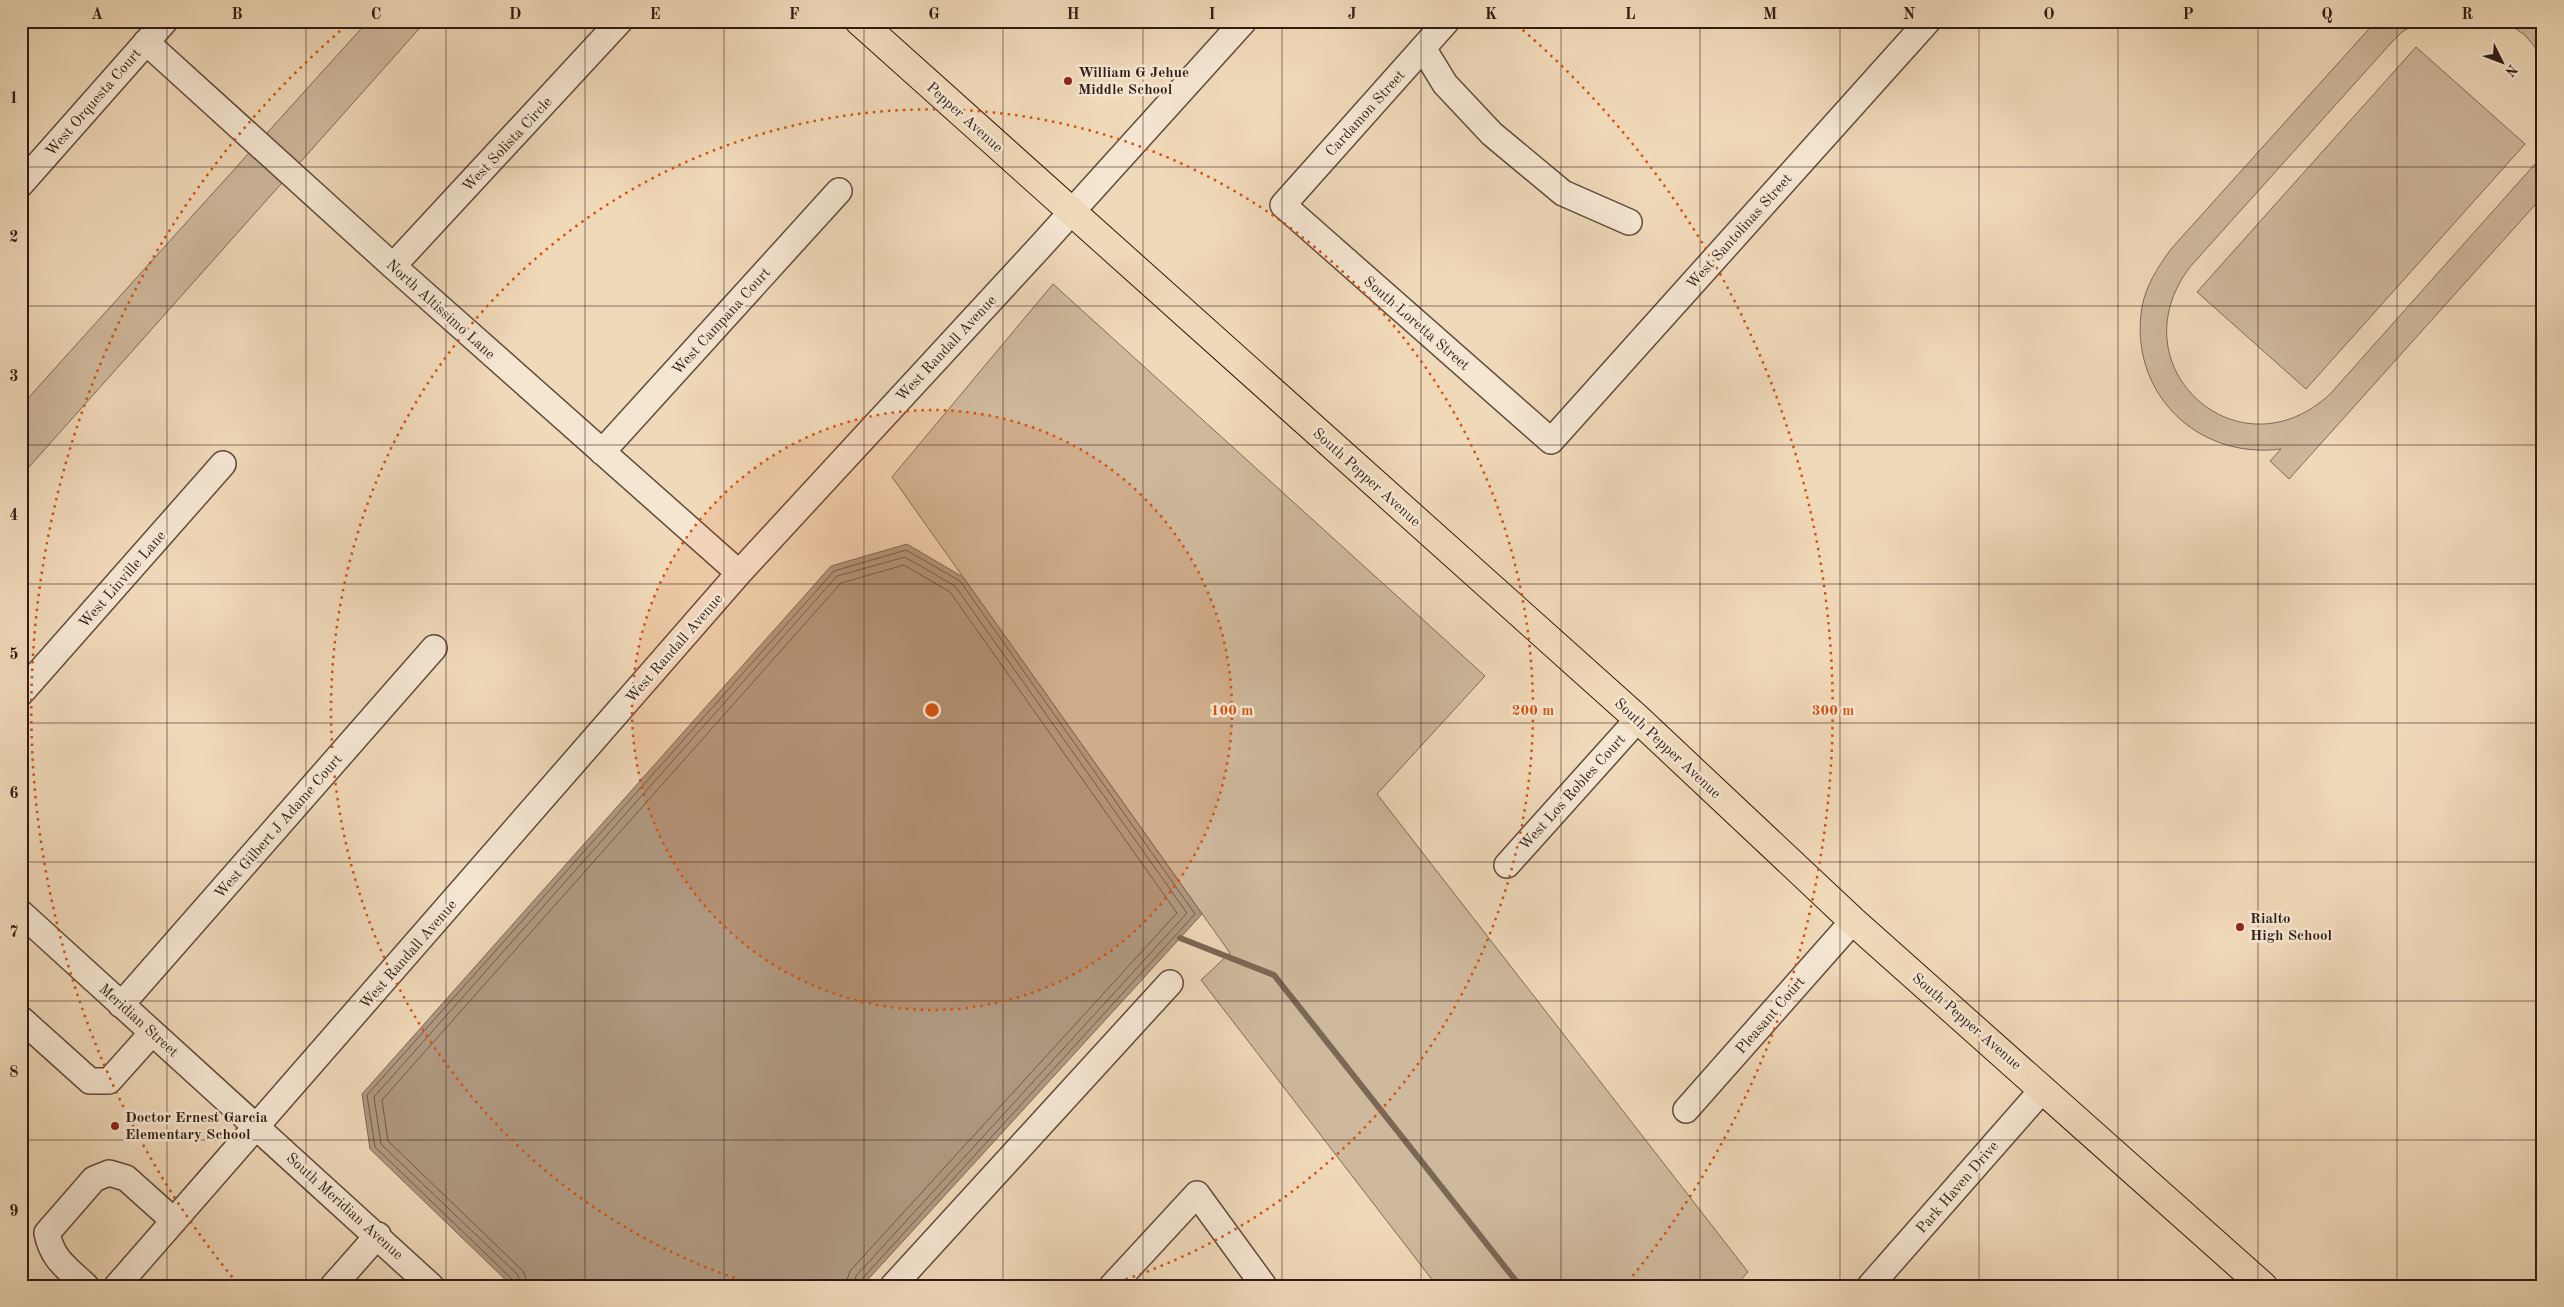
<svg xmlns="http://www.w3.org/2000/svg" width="2564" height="1307" viewBox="0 0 2564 1307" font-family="'Old Standard TT',serif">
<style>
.green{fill:#cfb99d;stroke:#806a58}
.water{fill:#af9981;stroke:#7c6755}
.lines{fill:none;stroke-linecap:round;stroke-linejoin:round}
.shore{stroke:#705a4a;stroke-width:1}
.stream{stroke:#7c6755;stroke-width:6}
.minor-casing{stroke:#604b3d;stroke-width:28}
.major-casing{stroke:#301c14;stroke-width:30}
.minor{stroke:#f5e6d2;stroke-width:25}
.major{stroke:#f0d9b9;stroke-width:28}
.grid{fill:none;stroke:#301c14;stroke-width:1;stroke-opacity:0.55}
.ring{fill:none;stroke:#d6530d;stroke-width:2.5;stroke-dasharray:2.5 5}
.poi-dot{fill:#8f2418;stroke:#f5e6d2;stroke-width:2}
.labels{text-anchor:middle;stroke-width:5;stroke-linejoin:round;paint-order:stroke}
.poi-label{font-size:15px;font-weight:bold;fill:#301c14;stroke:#f5e6d2;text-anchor:start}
.street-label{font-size:15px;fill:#301c14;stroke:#f5e6d2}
.centre{fill:#d6530d;stroke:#f5e6d2;stroke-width:2.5}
.ring-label{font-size:15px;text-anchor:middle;font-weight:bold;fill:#d6530d;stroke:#f5e6d2;stroke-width:5;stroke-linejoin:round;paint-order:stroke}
.neatline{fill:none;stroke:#301c14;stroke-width:2}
.grid-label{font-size:16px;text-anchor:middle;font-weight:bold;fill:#301c14}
</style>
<rect width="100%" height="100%" fill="#f0d9b9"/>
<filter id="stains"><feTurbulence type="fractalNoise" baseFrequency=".004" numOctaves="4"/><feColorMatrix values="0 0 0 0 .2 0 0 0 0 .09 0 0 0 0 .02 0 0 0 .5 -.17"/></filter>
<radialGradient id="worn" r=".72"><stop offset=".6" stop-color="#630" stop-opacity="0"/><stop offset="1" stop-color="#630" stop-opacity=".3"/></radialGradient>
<!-- green -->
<path class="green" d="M368 21H426L21 476V406Z
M2376 21H2420L2402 32 2391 43 2190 267C2114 367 2240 480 2331 393L2543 155V196L2289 479 2270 461 2281 449C2196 460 2128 391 2142 307 2146 285 2158 267 2171 249Z
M2504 21H2543V57L2525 35Z
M2416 47 2525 144 2306 389 2197 292Z
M1053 284 1485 676 1377 794 1748 1272 1735 1286H1437L1201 980 1230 953 892 477Z"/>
<!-- water -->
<path class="water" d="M907 544 963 577 1202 914 862 1286H512L370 1149 362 1094 831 566Z"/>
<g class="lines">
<!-- shore -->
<path class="shore" d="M515 1286 513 1280 375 1147 367 1095 834 571 906 550 960 581 1195 914 861 1280 859 1286
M521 1286 518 1275 381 1144 374 1097 837 576 905 557 955 586 1187 913 856 1276 853 1286
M529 1286 523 1271 388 1141 382 1100 841 583 904 565 950 592 1177 913 850 1271 845 1286"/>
<!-- stream -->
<path class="stream" d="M1180 938 1274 975 1520 1286"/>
<!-- minor casing -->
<g class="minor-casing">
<path id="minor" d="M1447 21 1283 205 1551 441 1928 21
M146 42 393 266 739 573
M1423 48 1445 84 1492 134 1563 193 1629 222
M21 184 165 21
M393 266 620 21
M602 452 839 191
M21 693 223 464
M1507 865 1638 719
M21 913 431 1286
M121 1005 434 648
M21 1019 90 1081H109L152 1033
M1686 1110 1853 921
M86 1286C67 1268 52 1259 47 1233L94 1179 109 1173 126 1178 174 1221
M117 1286 739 573 1039 248 1244 21
M333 1286 378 1235
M893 1286 1170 983
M1112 1286 1197 1194 1264 1286
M1870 1286 2043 1089"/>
</g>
<!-- major casing -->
<g class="major-casing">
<path id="major" d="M859 21 1638 719 1853 921 2263 1286"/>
</g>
<!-- minor -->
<use href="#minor" class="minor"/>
<!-- major -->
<use href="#major" class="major"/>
</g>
<!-- grid -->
<path class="grid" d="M167 21V1286M306 21V1286M446 21V1286M585 21V1286M724 21V1286M864 21V1286M1003 21V1286M1143 21V1286M1282 21V1286M1421 21V1286M1561 21V1286M1700 21V1286M1840 21V1286M1979 21V1286M2118 21V1286M2258 21V1286M2397 21V1286M21 167H2543M21 306H2543M21 445H2543M21 584H2543M21 723H2543M21 862H2543M21 1001H2543M21 1140H2543"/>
<!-- distance rings -->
<circle cx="932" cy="710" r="300" fill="#d6530d" fill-opacity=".12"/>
<g class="ring">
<circle cx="932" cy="710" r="300"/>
<path d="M756 1285A601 601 0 1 1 1108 1285"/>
<path d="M237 1283A901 901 0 0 1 347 25M1517 25A901 901 0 0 1 1627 1283"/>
</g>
<!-- markers -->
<g class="poi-dot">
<circle cx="1068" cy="81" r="5"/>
<circle cx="2240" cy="927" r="5"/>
<circle cx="115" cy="1126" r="5"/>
</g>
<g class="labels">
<!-- poi labels -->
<g class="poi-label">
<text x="1078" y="77">William G Jehue<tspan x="1078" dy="17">Middle School</tspan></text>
<text x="2250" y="923">Rialto<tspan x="2250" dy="17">High School</tspan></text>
<text x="125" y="1122">Doctor Ernest Garcia<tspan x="125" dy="17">Elementary School</tspan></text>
</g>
<!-- street labels -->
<g class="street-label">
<text transform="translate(93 102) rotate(-49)" y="5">West Orquesta Court</text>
<text transform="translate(1365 113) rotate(-48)" y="5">Cardamon Street</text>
<text transform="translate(965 117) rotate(42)" y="5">Pepper Avenue</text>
<text transform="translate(507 144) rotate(-47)" y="5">West Solista Circle</text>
<text transform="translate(1739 231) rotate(-48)" y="5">West Santolinas Street</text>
<text transform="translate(441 309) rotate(42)" y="5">North Altissimo Lane</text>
<text transform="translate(721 321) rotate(-48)" y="5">West Campana Court</text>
<text transform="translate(1417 323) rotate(41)" y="5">South Loretta Street</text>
<text transform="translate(946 348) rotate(-47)" y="5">West Randall Avenue</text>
<text transform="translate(1367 477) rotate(42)" y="5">South Pepper Avenue</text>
<text transform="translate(122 579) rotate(-49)" y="5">West Linville Lane</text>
<text transform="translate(674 648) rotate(-49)" y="5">West Randall Avenue</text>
<text transform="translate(1668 748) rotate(43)" y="5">South Pepper Avenue</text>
<text transform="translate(1572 792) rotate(-48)" y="5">West Los Robles Court</text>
<text transform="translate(278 826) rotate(-49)" y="5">West Gilbert J Adame Court</text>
<text transform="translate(408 954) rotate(-49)" y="5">West Randall Avenue</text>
<text transform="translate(1770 1015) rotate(-49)" y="5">Pleasant Court</text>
<text transform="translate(139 1020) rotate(42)" y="5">Meridian Street</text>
<text transform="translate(1967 1021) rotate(41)" y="5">South Pepper Avenue</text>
<text transform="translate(1957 1187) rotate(-49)" y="5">Park Haven Drive</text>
<text transform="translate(345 1206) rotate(42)" y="5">South Meridian Avenue</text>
</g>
</g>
<circle cx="932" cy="710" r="8" class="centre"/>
<g class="ring-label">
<text x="1232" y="715">100 m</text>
<text x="1533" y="715">200 m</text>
<text x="1833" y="715">300 m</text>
</g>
<!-- margin -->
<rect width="2564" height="1307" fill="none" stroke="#f0d9b9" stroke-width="55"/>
<!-- north arrow -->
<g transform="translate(2502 62) rotate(132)" stroke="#f5e6d2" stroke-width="4" paint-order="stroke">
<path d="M0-4L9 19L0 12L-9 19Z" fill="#301c14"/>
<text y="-8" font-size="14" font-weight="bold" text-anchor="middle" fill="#301c14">N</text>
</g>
<rect x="28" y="28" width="2508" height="1252" class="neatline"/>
<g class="grid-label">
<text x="97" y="19">A</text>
<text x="237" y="19">B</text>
<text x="376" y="19">C</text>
<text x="515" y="19">D</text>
<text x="655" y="19">E</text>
<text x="794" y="19">F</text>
<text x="934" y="19">G</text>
<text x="1073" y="19">H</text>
<text x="1212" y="19">I</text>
<text x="1352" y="19">J</text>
<text x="1491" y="19">K</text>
<text x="1630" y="19">L</text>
<text x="1770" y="19">M</text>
<text x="1909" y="19">N</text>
<text x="2049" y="19">O</text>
<text x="2188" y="19">P</text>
<text x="2327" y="19">Q</text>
<text x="2467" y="19">R</text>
<text x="14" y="103">1</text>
<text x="14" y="242">2</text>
<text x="14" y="381">3</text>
<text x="14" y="520">4</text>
<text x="14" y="659">5</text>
<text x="14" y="798">6</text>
<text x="14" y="937">7</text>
<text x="14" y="1077">8</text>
<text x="14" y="1216">9</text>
</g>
<rect width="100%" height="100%" filter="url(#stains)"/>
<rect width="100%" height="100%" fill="url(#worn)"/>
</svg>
